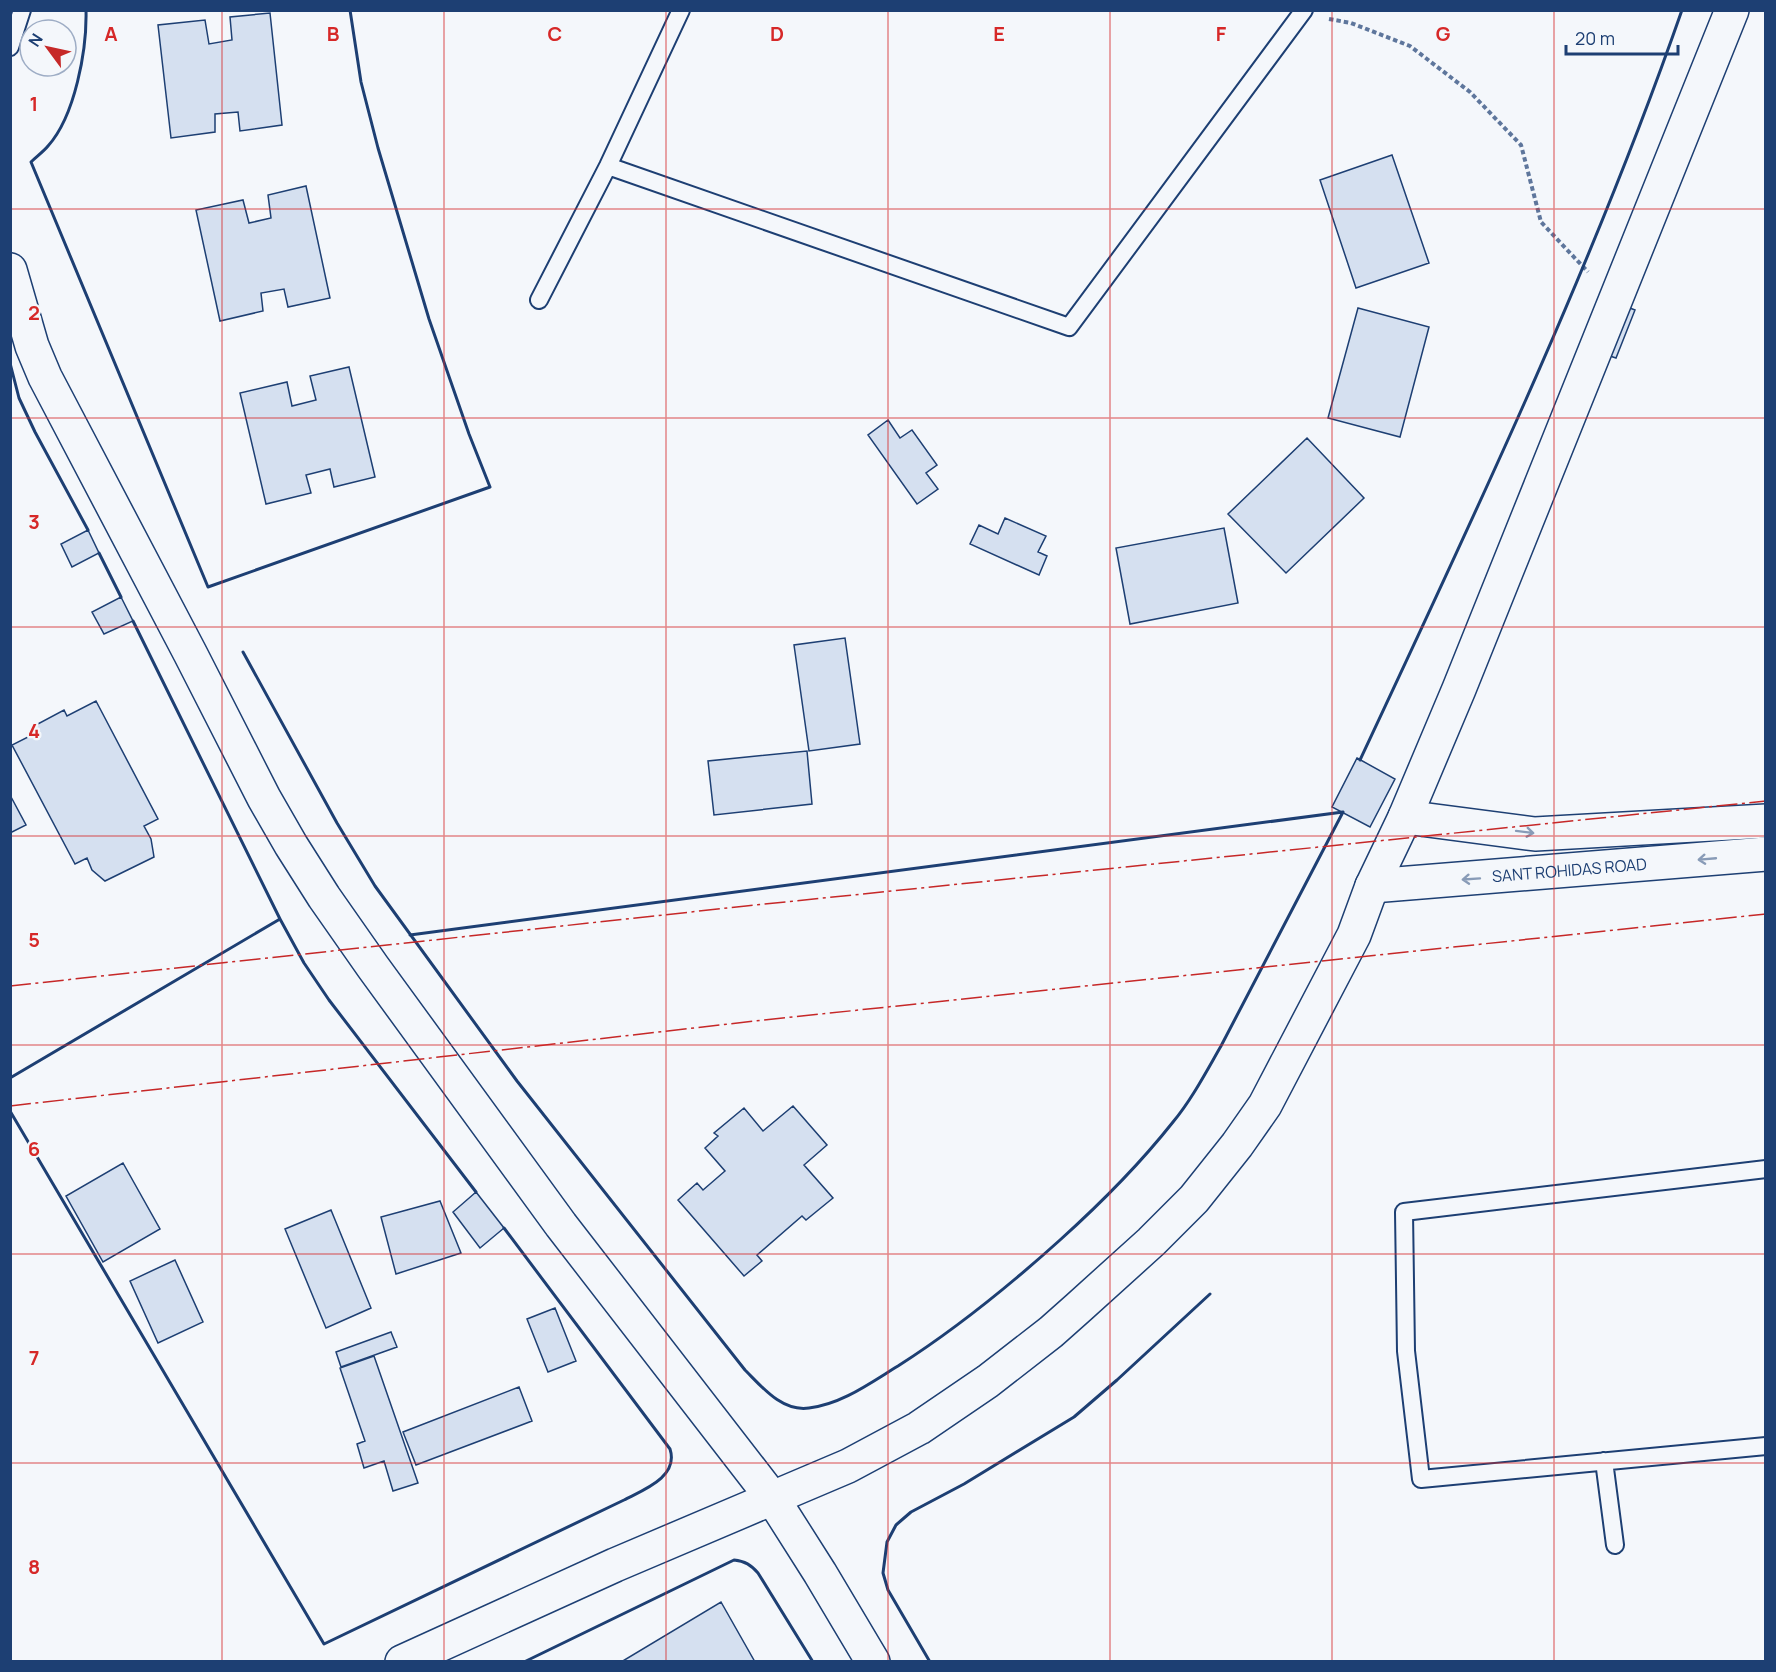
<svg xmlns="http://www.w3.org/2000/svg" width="1776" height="1672" viewBox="0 0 1776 1672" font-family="Manrope,sans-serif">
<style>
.building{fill:#d5e0f0;stroke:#1d3f73;stroke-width:1.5}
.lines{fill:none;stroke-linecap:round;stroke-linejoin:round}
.lane-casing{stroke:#1d3f73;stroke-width:20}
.secondary-casing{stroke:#1d3f73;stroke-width:36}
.path{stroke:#5e769c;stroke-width:4;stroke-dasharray:4.5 3;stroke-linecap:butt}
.lane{stroke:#f4f7fb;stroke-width:16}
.secondary{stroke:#f4f7fb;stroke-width:33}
.wall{stroke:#1d3f73;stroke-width:3}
.power{stroke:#c62828;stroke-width:1.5;stroke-dasharray:21 4.5 3 4.5;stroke-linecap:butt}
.oneway{stroke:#889bb7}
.grid{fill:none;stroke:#d62828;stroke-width:1.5;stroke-opacity:0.55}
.labels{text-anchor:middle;stroke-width:4.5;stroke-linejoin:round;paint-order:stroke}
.street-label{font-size:16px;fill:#1d3f73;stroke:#f4f7fb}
.grid-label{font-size:20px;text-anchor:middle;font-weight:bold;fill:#d62828;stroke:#f4f7fb;stroke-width:4.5;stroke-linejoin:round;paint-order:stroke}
</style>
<rect width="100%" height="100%" fill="#f4f7fb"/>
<!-- building -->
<path class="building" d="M270 13 282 125 240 131 238 112 215 114V132L171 138 158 25 205 20 209 44 232 40 230 17Z
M1392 155 1429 263 1356 288 1320 180Z
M306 186 330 298 288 307 284 289 261 293 263 311 220 321 196 210 243 200 249 223 271 218 268 195Z
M1617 303 1635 310 1616 358 1598 352Z
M1358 308 1429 327 1400 437 1328 418Z
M349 367 375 477 334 487 330 469 306 475 311 493 266 504 240 393 287 382 292 406 316 400 310 376Z
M888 420 900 438 912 430 937 465 926 473 938 489 917 504 868 435Z
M1307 438 1364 498 1286 573 1228 514Z
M1005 518 1046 536 1038 552 1047 556 1039 575 970 544 979 525 998 534Z
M1224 528 1238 603 1130 624 1116 548Z
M88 530 99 553 72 567 61 544Z
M121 597 133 621 104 634 92 612Z
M845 638 860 744 809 751 794 645Z
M96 701 158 819 144 826 151 839 154 857 105 881 92 870 87 858 75 864 12 745 38 732 34 726 64 710 67 716Z
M807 751 812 804 714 815 708 761Z
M1357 758 1395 779 1370 827 1332 807Z
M10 795 26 825 10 833Z
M793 1106 827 1145 804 1165 833 1198 806 1220 802 1216 757 1255 762 1261 744 1276 678 1200 697 1183 703 1190 725 1171 705 1148 718 1136 714 1133 744 1108 763 1131Z
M123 1163 160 1229 103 1262 66 1196Z
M476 1192 504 1228 480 1248 453 1212Z
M440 1201 461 1253 396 1274 381 1217Z
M331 1210 371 1308 326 1328 285 1229Z
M175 1260 203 1322 158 1343 130 1281Z
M555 1308 576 1361 548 1372 527 1319Z
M391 1332 397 1347 341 1367 336 1352Z
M374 1356 418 1483 393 1491 384 1461 364 1468 357 1444 365 1441 340 1368Z
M519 1387 532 1421 416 1465 403 1432Z
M721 1602 755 1662H621Z"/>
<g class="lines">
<!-- lane casing -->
<g class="lane-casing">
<path id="lane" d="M10 47 22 10
M608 166 1069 327 1304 10
M539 300 608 166 681 10
M1766 1169 1404 1212 1406 1351 1421 1479 1766 1446
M1604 1461 1615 1545"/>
</g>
<!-- secondary casing -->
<g class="secondary-casing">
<g id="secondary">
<path d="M10 270 32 346 45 377 190 653 264 798 291 845 324 897 373 967 561 1225 773 1499 820 1573 873 1662"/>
<path d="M1405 817 1535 834 1766 821"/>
<path id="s1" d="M1372 886 1766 854"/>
<path d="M402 1662 615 1565 848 1466 919 1428 988 1381 1051 1332 1078 1308 1151 1242 1194 1199 1237 1145 1265 1105 1354 935 1372 886 1405 817 1459 689 1732 10"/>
</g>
</g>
<!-- path -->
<path class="path" d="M1329 19 1351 23 1410 46 1470 92 1521 145 1541 222 1588 272"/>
<!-- lane -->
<use href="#lane" class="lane"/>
<!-- secondary -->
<use href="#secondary" class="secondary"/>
<!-- wall -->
<path class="wall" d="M86 10C87 50 75 116 48 146 43 152 36 157 31 162L208 587 490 487 469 434 429 319 378 148 361 82 350 10
M10 363 19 398 35 432 88 530
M99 553 121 597
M243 652 337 823 375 886 517 1081 745 1370C762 1387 782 1412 809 1408 842 1404 870 1383 898 1366 956 1329 1009 1286 1060 1240 1100 1204 1139 1165 1173 1122 1192 1099 1206 1072 1221 1046L1343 812
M1360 760C1475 514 1592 268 1682 10
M280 919 304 963 329 1000 476 1192
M410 935 1343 812
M10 1078 280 919 133 621
M10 1111 324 1644 624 1500C643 1490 679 1477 670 1449L504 1228
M524 1662 734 1560C745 1561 751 1565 758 1573L813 1662
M930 1662 888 1590 883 1573 887 1542 896 1525 911 1512 964 1484 1074 1417 1117 1380 1210 1294"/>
<!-- power -->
<path class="power" d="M10 986 746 906 1766 801
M10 1106 755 1021 1766 914"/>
</g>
<!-- one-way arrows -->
<defs><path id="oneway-shaft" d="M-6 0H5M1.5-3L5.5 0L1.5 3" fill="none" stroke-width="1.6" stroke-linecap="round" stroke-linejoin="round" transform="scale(1.5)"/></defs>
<g class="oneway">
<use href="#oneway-shaft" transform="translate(1525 832) rotate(7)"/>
<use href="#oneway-shaft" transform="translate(1707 859) rotate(175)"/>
<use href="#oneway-shaft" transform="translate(1471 879) rotate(176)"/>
</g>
<!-- grid -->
<path class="grid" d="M222 10V1662M444 10V1662M666 10V1662M888 10V1662M1110 10V1662M1332 10V1662M1554 10V1662M10 209H1766M10 418H1766M10 627H1766M10 836H1766M10 1045H1766M10 1254H1766M10 1463H1766"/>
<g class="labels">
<!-- street labels -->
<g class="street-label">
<text dy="6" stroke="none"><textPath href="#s1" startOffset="198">SANT ROHIDAS ROAD</textPath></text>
</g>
</g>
<g class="grid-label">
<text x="111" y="41">A</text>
<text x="333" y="41">B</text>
<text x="555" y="41">C</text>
<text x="777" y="41">D</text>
<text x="999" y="41">E</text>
<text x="1221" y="41">F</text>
<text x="1443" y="41">G</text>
<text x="34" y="111">1</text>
<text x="34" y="320">2</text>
<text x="34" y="529">3</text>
<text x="34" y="738">4</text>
<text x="34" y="947">5</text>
<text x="34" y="1156">6</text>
<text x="34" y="1365">7</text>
<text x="34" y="1574">8</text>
</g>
<!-- border -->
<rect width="1776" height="1672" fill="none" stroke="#1d3f73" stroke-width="24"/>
<!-- north arrow -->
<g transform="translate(48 48) rotate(303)"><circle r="28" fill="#f4f7fb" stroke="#9eadc5" stroke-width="1.5"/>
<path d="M0-4.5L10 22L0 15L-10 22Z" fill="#c62828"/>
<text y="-9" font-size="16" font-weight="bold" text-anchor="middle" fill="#1d3f73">N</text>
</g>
<!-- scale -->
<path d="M1566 45v9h112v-9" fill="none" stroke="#1d3f73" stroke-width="3"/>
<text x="1575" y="45" font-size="18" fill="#1d3f73" stroke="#f4f7fb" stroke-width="4.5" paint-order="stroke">20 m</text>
</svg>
